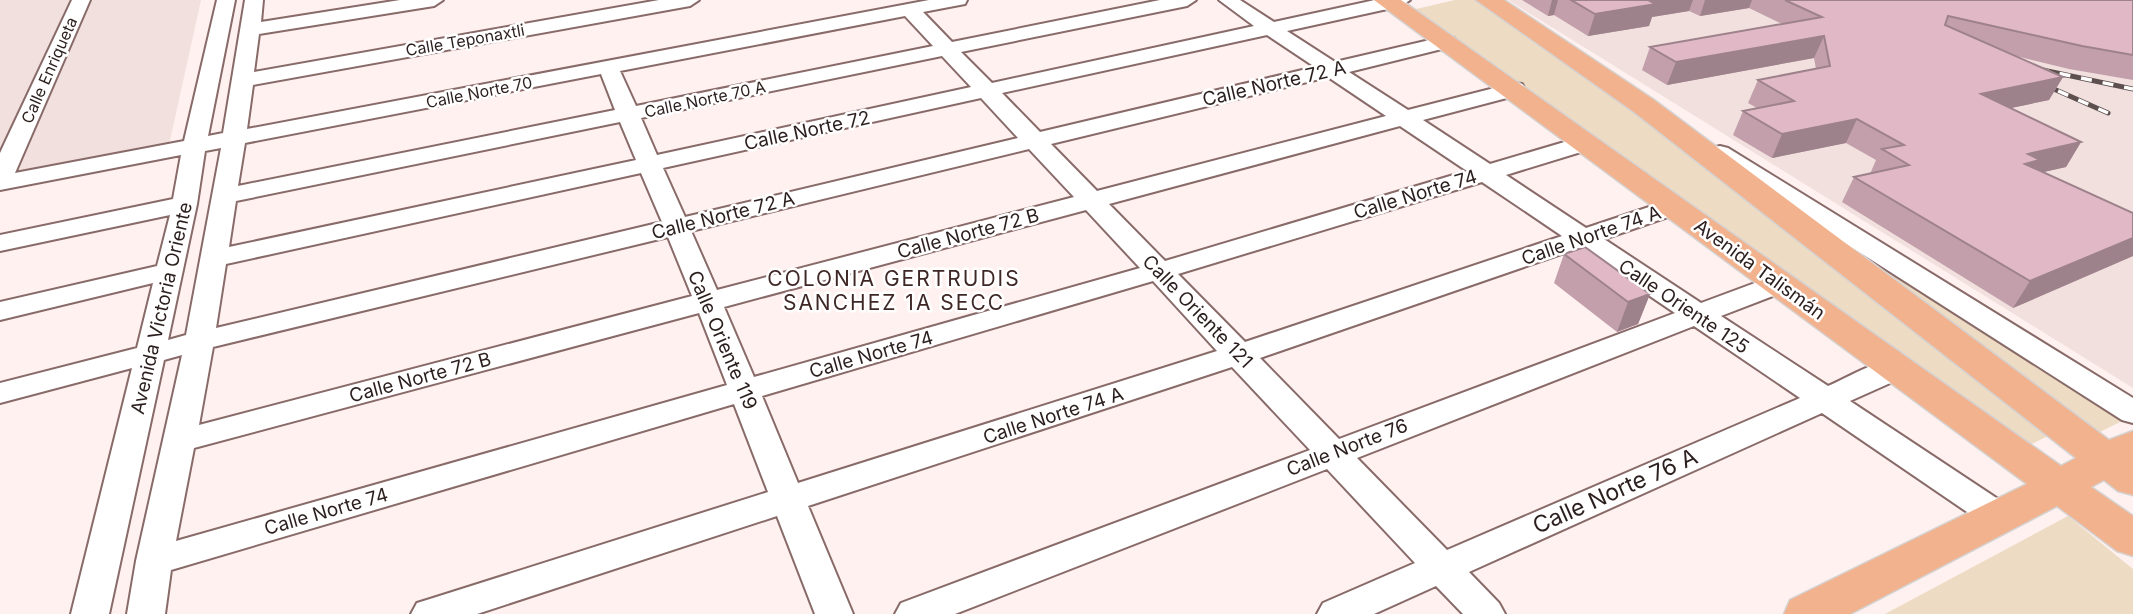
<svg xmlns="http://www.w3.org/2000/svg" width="2133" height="614" viewBox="0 0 2133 614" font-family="Inter,sans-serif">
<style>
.built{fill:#f1e0de}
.green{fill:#eddbc4}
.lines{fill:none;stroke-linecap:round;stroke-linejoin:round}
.minor-casing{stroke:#886b69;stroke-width:4}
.major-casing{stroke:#d5d2d2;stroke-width:3}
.minor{fill:#fff;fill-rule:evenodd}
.major{fill:#f1b28d;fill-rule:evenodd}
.rail-casing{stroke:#5c4f4e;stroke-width:5}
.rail{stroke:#fff;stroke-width:3.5;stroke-dasharray:11;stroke-linecap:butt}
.wall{fill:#c29faa}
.shaded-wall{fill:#9e828b}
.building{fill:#e1b9c6;stroke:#9e828b;stroke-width:2}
.labels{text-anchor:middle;stroke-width:5;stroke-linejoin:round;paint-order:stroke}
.far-street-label{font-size:16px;fill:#2b1f1e;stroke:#fff}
.street-label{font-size:19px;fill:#2b1f1e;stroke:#fff}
.neighbourhood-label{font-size:21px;letter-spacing:2px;fill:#3f2726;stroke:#fff}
.near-street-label{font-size:23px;fill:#2b1f1e;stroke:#fff}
</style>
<rect width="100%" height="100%" fill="#fff1f0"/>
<!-- built -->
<path class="built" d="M0 0H201L169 145 0 176Z
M1508 0H2133V388Z"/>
<!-- green -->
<path class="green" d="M1455 0H1475L1612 93 2048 436 2021 449 1414 13 1416 9Z
M1828 231 2130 417 2098 433Z
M2068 516 2133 569V614H1885Z"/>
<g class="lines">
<!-- minor casing -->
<g class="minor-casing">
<path id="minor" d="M72 0H90L15 173 184 141 217 0H235L208 136 223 133 245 0H263L261 22 400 0H443L434 6 259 34 254 72 659 0H699L690 6 253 85 247 129 929 0H967L965 4 923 12 952 42 1160 0H1196L1187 6 961 52 992 83 1254 26 1219 0H1240L1274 22 1375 0H1410L1401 6 1287 31 1335 62 1447 36 1454 38 1457 42 1454 46 1349 72 1408 110 1514 83 1522 84 1525 89 1522 94 1423 120 1490 164 1578 138H1594L1597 143 1594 148 1506 175 1586 228 1664 202 1673 200 1682 202 1685 207 1682 212 1604 239 1701 303 1771 277 1781 275 1791 277 1795 283 1791 289 1721 316 1828 386C1850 377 1881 355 1906 362L1910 369 1906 376 1850 401 2013 509 2018 518 2013 527 2001 531 1989 527 1822 413 1469 572 1499 603 1505 614H1463L1436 586 1374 614H1317L1323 603 1415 563 1327 469 955 614H895L901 603 1310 450 1232 367 808 506 853 614H815L777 516 477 614H411L417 603 430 599 768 492 734 404 171 570 165 614H127L136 561 182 355 164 360 109 614H71L132 368 0 403V383L137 348 153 283 0 320V302L157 266 170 215 0 251V235L173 199 181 155 0 190V153ZM905 16 933 46 636 106 620 71ZM1267 35 1315 67 1040 132 1002 93ZM942 56 971 87 657 155 641 118ZM601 74 615 110 238 186 245 143ZM1328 77 1386 116 1097 191 1051 144ZM981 98 1018 138 685 217 663 168ZM620 122 636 160 229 247 236 201ZM1400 126 1467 171 1165 261 1109 204ZM221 148 186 335 168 340 197 204 205 151ZM1029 149 1074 197 717 290 691 231ZM641 173 662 222 216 328 226 264ZM1482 182 1562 236 1245 342 1178 274ZM1086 210 1140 268 754 377 724 307ZM668 237 692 296 199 425 213 347ZM1579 248 1675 313 1339 439 1260 358ZM1153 281 1217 351 798 483 762 396ZM699 313 727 385 176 541 194 448ZM1694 326 1800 398 1447 550 1357 458Z
M1720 146 1728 148 2133 398V423L2122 420 1712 158 1708 153 1712 148Z"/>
</g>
<!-- major casing -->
<g class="major-casing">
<path id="major" d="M1374 0H1401L2061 466 2076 458 1634 112 1476 0H1504L1654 100 2109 440 2133 431V495L2118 491 2104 480 2091 487 2133 516V556L2117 551 2057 506 1850 614H1784L1790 600 2027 484Z"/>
</g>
<!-- minor -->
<use href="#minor" class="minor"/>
<!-- major -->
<use href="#major" class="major"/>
<!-- rail casing -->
<g class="rail-casing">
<path id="rail" d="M2038 69 2133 89
M2038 82 2108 113"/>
</g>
<!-- rail -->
<use href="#rail" class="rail"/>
</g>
<!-- wall -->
<path class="wall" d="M1522 0H2133V80L2069 69 2016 56 2063 77 2049 100 2011 108 2081 142 2066 167 2043 172 2133 213V256L2013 308 1842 202 1854 177 1870 174 1876 160 1846 143 1772 158 1733 135 1743 111 1757 108 1748 103 1758 80 1816 69 1814 58 1667 85 1642 70 1650 47 1782 24 1749 8 1700 16 1689 11 1652 17 1649 26 1588 36 1554 15 1548 16Z
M1564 254 1650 294 1638 324 1617 332 1554 283Z"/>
<!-- shaded-wall -->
<path class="shaded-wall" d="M1552 0H1558L1554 15 1548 16Z
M1643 0H1693L1689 11 1652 17 1649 26 1588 36 1595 14Z
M1705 0H1752L1749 8 1700 16Z
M1824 36 1814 58 1667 85 1676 62Z
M2063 77 2049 100 1968 117 1981 94Z
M1857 119 1846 143 1772 158 1782 134Z
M2081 142 2066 167 2031 175 2011 188 2028 154Z
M2133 238V256L2013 308 2030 281Z
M1650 294 1638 324 1617 332 1628 302Z"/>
<!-- building -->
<path class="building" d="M1571 0H1648L1656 4 1595 14Z
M1785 0H2133V55L2082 46 1948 16 1945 25 2063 77 1981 94 2081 142 2028 154 2040 160 2025 164 2133 213V238L2030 281 1854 177 1909 165 1882 149 1904 145 1857 119 1782 134 1743 111 1794 101 1758 80 1830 66 1824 36 1676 62 1650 47 1822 17Z
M1585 247 1650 294 1628 302 1564 254Z"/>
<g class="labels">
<!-- far-street labels -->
<g class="far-street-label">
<text transform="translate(465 40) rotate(-10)" y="6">Calle Teponaxtli</text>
<text transform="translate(49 70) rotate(-66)" y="6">Calle Enriqueta</text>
<text transform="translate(479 92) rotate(-11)" y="6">Calle Norte 70</text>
<text transform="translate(705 99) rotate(-12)" y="6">Calle Norte 70 A</text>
</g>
<!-- street labels -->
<g class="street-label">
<text transform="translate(1274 83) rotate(-13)" y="7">Calle Norte 72 A</text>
<text transform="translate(807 130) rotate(-12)" y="7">Calle Norte 72</text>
<text transform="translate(1415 194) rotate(-17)" y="7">Calle Norte 74</text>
<text transform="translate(723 215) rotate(-14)" y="7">Calle Norte 72 A</text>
<text transform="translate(968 233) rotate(-15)" y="7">Calle Norte 72 B</text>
<text transform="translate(1591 235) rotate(-19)" y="7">Calle Norte 74 A</text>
<text transform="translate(1760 269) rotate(36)" y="7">Avenida Talismán</text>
<text transform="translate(1684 306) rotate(34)" y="7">Calle Oriente 125</text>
<text transform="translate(161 308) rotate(-77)" y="7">Avenida Victoria Oriente</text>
<text transform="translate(1198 311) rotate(46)" y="7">Calle Oriente 121</text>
<text transform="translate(723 340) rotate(67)" y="7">Calle Oriente 119</text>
<text transform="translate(871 354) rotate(-16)" y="7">Calle Norte 74</text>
<text transform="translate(420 377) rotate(-15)" y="7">Calle Norte 72 B</text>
<text transform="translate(1053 415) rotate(-18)" y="7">Calle Norte 74 A</text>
<text transform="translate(1347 447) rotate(-21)" y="7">Calle Norte 76</text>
<text transform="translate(326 511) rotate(-16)" y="7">Calle Norte 74</text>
</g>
<!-- neighbourhood labels -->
<g class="neighbourhood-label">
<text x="894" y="286">COLONIA GERTRUDIS<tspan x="894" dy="24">SANCHEZ 1A SECC</tspan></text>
</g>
<!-- near-street labels -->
<g class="near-street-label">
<text transform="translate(1615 491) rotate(-24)" y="8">Calle Norte 76 A</text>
</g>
</g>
</svg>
